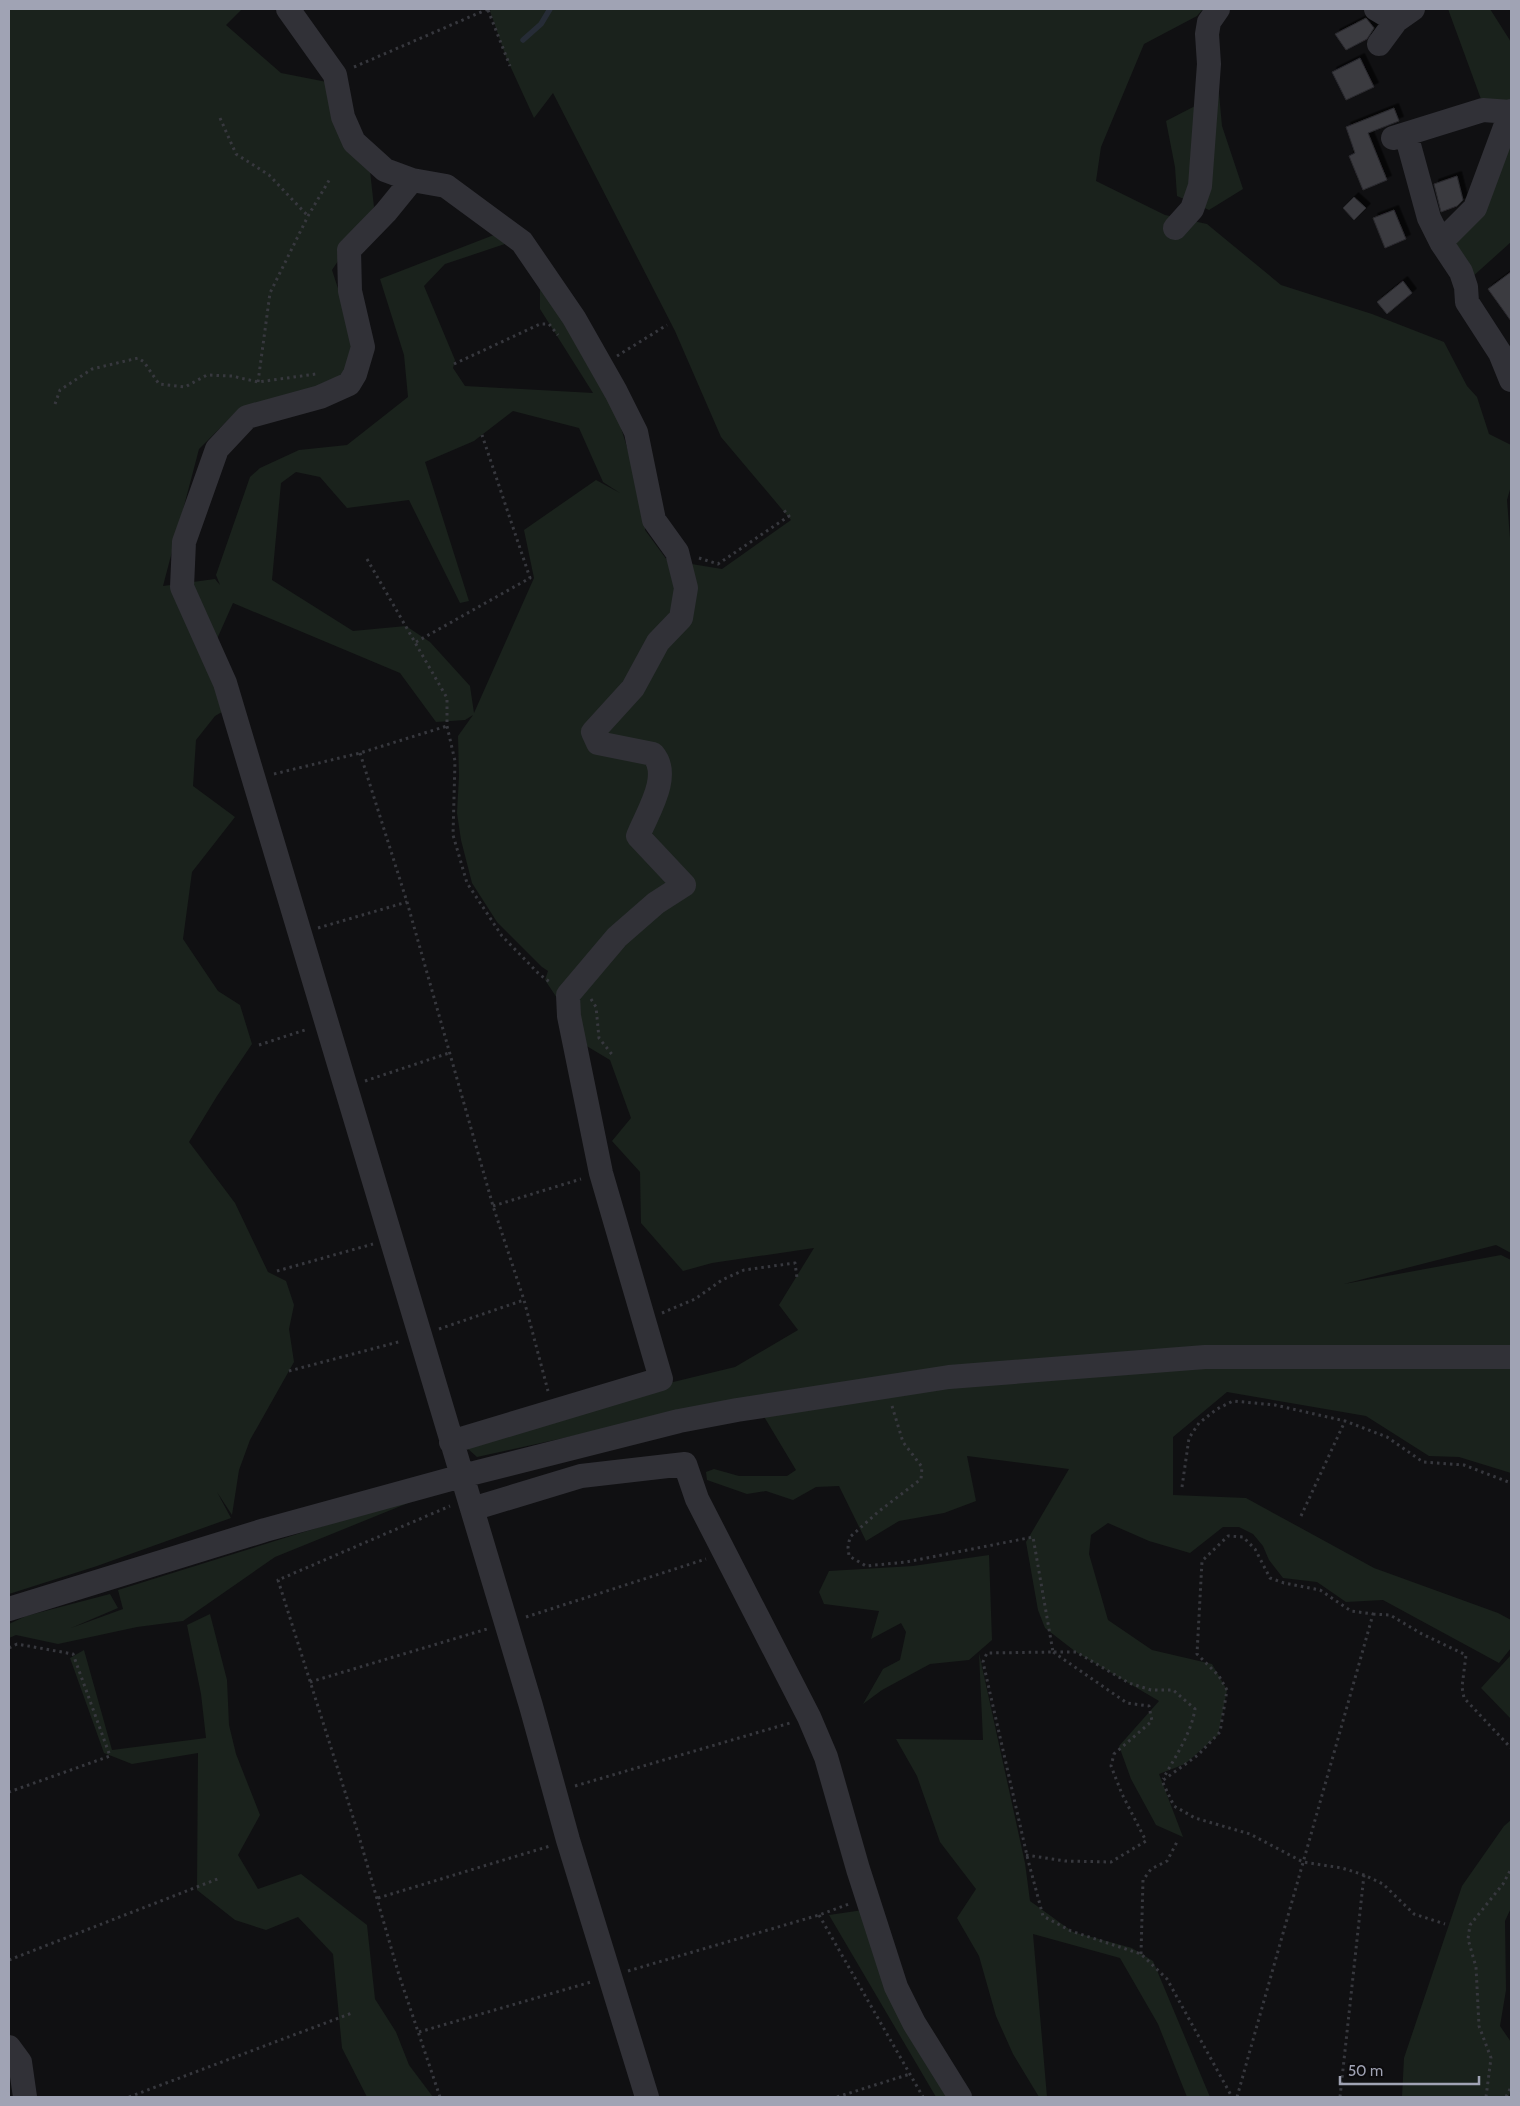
<svg xmlns="http://www.w3.org/2000/svg" width="1520" height="2106" font-family="Cabin,sans-serif">
  <defs>
    <filter id="shadow"><feDropShadow dx="4.5" dy="-4.5" stdDeviation="0" flood-color="#0009"/></filter>
  </defs>
  <rect width="100%" height="100%" fill="#101012"/>
  <!-- green -->
  <path fill="#1a221c" fill-rule="evenodd" d="M9,9H242L226,25L281,73L332,83L370,171L374,207L332,270L357,347L347,371L322,386L240,408L199,449L163,586L215,579L220,585L216,575L250,477L260,468L299,450L347,445L408,397L404,355L380,279L499,233L511,242L445,264L424,286L455,360L453,368L465,386L593,393L540,309V273L617,415L646,508L645,530L667,560L722,569L791,520L721,437L675,331L553,93L534,118L506,57L490,11L492,9H1203L1197,16L1144,44L1101,147L1096,181L1165,215L1207,224L1281,285L1372,314L1444,342L1467,386L1477,397L1489,434L1511,445V486L1507,500L1511,551V1253L1496,1245L1344,1284L1501,1255L1511,1260V1473L1459,1457L1429,1456L1366,1416L1227,1392L1173,1437V1495L1246,1498L1374,1568L1498,1613L1511,1620V1648L1499,1663L1383,1600L1346,1602L1317,1582L1283,1578L1269,1560L1263,1546L1253,1534L1239,1527H1223L1190,1553L1149,1541L1108,1523L1091,1535L1089,1554L1108,1620L1152,1650L1212,1664L1227,1690L1218,1735L1185,1764L1159,1774L1183,1837L1156,1825L1131,1779L1119,1746L1159,1701L1076,1652L1045,1628L1038,1610L1026,1542L1069,1469L967,1456L976,1501L944,1513L899,1521L866,1541L839,1486L816,1487L793,1500L766,1491L747,1494L707,1480L706,1472L714,1469L739,1476H787L796,1470L754,1400L609,1428L477,1457L467,1448L665,1384L735,1367L798,1330L779,1305L814,1248L712,1263L683,1271L641,1223L640,1172L612,1141L631,1118L610,1060L585,1045L575,1025L545,980L548,971L542,967L497,922L472,883L461,840L457,813L459,776L458,736L473,715L465,720L436,722L400,673L233,603L217,639L227,709L215,716L196,740L193,786L235,817L192,872L183,939L218,991L240,1005L252,1044L217,1096L189,1142L235,1203L268,1272L286,1281L294,1305L289,1329L294,1362L250,1440L239,1470L232,1515L217,1492L231,1518L97,1566L9,1594ZM513,411L579,428L603,482L620,493L596,480L524,530L534,578L474,713L470,686L430,642L406,626L353,631L272,580L281,483L296,472L320,477L347,508L409,500L460,603L469,601L425,462L474,441Z
    M1448,9H1490L1511,42V111L1485,110Z
    M1213,28L1222,126L1243,189L1209,210L1177,196L1175,167L1166,121L1199,104Z
    M1511,128V242L1471,278L1445,239Z
    M445,1488L275,1557L183,1621L137,1627L58,1644L16,1635L9,1638V1624L26,1616L110,1594L118,1608L71,1628L123,1609L118,1590Z
    M989,1555L992,1640L969,1660L930,1664L882,1690L863,1704L883,1669L900,1660L906,1632L901,1623L871,1639L879,1611L824,1604L819,1592L829,1571L913,1566Z
    M210,1614L227,1680L229,1725L236,1754L260,1815L238,1855L258,1889L301,1874L367,1925L375,1999L396,2032L409,2065L433,2097H367L342,2048L333,1954L298,1917L266,1930L235,1920L197,1890L198,1753L132,1764L104,1753L70,1658L84,1650L112,1750L206,1738L201,1694L187,1625Z
    M979,1653L1025,1863L1030,1901L1073,1932L1132,1948L1153,1961L1210,2097H1187L1158,2024L1120,1958L1033,1934L1047,2097H1039L1013,2054L996,2016L979,1956L957,1918L976,1889L940,1842L917,1776L896,1739L983,1740Z
    M1511,1655V1719L1481,1688Z
    M1511,1820V1908L1505,1921L1506,1990L1500,2026L1511,2042V2091L1508,2097H1402L1404,2058L1462,1886L1504,1826Z
    M863,1910L954,2097H936L829,1915Z"/>
  <g fill="none" stroke-linecap="round" stroke-linejoin="round">
    <!-- stream -->
    <path stroke="#262c36" stroke-width="5.5" d="M523,40L541,24L550,9"/>
  </g>
  <!-- building -->
  <path fill="#3a3a40" stroke="#2b2a2e" filter="url(#shadow)" d="M1366,18L1374,28L1367,39L1346,50L1335,34Z
    M1360,58L1374,87L1346,100L1332,72Z
    M1394,108L1399,121L1368,133L1387,180L1363,190L1349,156L1355,153L1346,127Z
    M1457,176L1463,200L1457,206L1441,212L1434,184Z
    M1354,197L1366,208L1354,220L1343,208Z
    M1394,210L1406,239L1385,248L1373,218Z
    M1511,272V321L1488,289Z
    M1403,281L1412,293L1387,314L1377,302Z"/>
  <g fill="none" stroke-linecap="round" stroke-linejoin="round">
    <!-- path -->
    <path stroke="#37383e" stroke-width="3" stroke-dasharray="2.5 4" stroke-linecap="butt" d="M488,10L510,66
      M354,67L488,9
      M220,118L236,154L269,175L308,216
      M617,356L667,325
      M454,364L540,324H549L558,335
      M258,382L270,293L308,216L331,177
      M55,404L60,390L92,369L138,358L144,362L159,384L185,387L207,375L232,376L258,382L316,374
      M699,558L718,564L789,516L782,508
      M367,559L447,698V726L455,761L453,835L467,883L502,936L539,974L551,983
      M416,642L530,578L482,435
      M360,753L407,902L493,1206L524,1300L548,1391
      M274,774L360,753L447,726
      M318,928L407,902
      M591,999L596,1007L599,1038L614,1057
      M259,1045L308,1029
      M365,1081L449,1053
      M493,1206L581,1179
      M277,1271L373,1244
      M662,1313L695,1299L722,1280L744,1270L795,1263L797,1278
      M439,1329L524,1300
      M289,1371L402,1341
      M892,1406L903,1442L922,1467L921,1479L878,1512L850,1537L848,1547L849,1556L866,1566L906,1562L1033,1537L1053,1652L987,1653L983,1662L1028,1860L1043,1916L1071,1931L1141,1954L1167,1979L1232,2097
      M1182,1487L1189,1438L1199,1423L1217,1409L1233,1401L1275,1405L1345,1421L1387,1437L1423,1462L1464,1465L1511,1483
      M1301,1516L1345,1421
      M1373,1614L1390,1615L1422,1634L1466,1655L1462,1687L1464,1698L1511,1748
      M526,1617L706,1559
      M9,1648L17,1644L73,1654L110,1756L9,1792
      M1054,1652H1076L1129,1683L1151,1690H1173L1195,1709C1191,1734 1175,1757 1163,1779
      M310,1682L487,1629
      M575,1786L790,1723
      M1026,1855L1065,1861L1111,1862L1146,1841L1122,1794L1111,1766L1114,1754L1152,1721L1149,1706L1127,1703L1053,1652
      M378,1898L550,1846
      M819,1915L923,2097
      M1141,1954L1143,1880L1151,1869L1167,1861L1178,1840
      M9,1960L220,1878
      M628,1971L819,1915L849,1904
      M419,2032L591,1982
      M129,2097L352,2013
      M440,2097L399,1975L358,1833L278,1580L450,1506
      M837,2097L910,2074
      M1237,2097C1282,1936 1328,1775 1373,1614L1351,1611L1320,1590L1284,1583L1270,1578L1255,1549L1243,1537L1228,1536L1202,1561L1197,1654L1219,1676L1227,1690L1220,1732L1198,1755L1162,1781L1174,1806L1195,1818L1250,1834L1303,1862L1342,1868L1364,1875L1383,1884L1414,1914L1445,1924
      M1340,2097L1364,1875
      M1486,2097L1491,2058L1479,2026L1476,1967L1468,1939L1470,1925L1503,1884L1511,1869
      M1506,2097L1511,2087"/>
    <!-- minor -->
    <path stroke="#313137" stroke-width="24" d="M288,9L335,75L343,117L354,142L385,170L412,180L446,186L522,242L574,318L616,392L636,432L654,520L677,552L686,588L681,618L658,642L633,688L593,732L598,743L653,754C672,776 647,813 638,836L684,885L656,903L617,937L568,995L569,1016L601,1173L661,1379L451,1442
      M1376,9L1396,21L1413,9
      M1379,44L1396,21
      M1511,111L1475,208L1441,242L1461,272L1466,287L1467,302L1500,353L1511,380
      M1406,134L1429,218L1441,242
      M1393,138L1483,110L1510,112
      M412,180L386,212L349,250L350,291L363,347L355,374L349,384L320,397L247,417L217,449L184,542L182,587L225,683L531,1706L568,1840L647,2097
      M1175,228L1192,209L1200,186L1209,64L1207,34L1209,22L1218,9
      M472,1509L581,1476L685,1464L697,1499L809,1717L826,1757L858,1869L896,1987L914,2023L960,2097
      M9,1609L265,1530L462,1476L679,1421L737,1410L949,1377L1205,1357H1511
      M9,2047L20,2062L25,2097"/>
  </g>
  <!-- border -->
  <rect width="1520" height="2106" fill="none" stroke="#a0a3b4" stroke-width="20"/>
  <!-- scale -->
  <path d="M1340 2076v8h139v-8" fill="none" stroke="#a0a3b4" stroke-width="2.5"/>
  <text x="1348" y="2076" font-size="15" fill="#a0a3b4" stroke="#0c0b0d" stroke-width="4" paint-order="stroke">50 m</text>
</svg>
